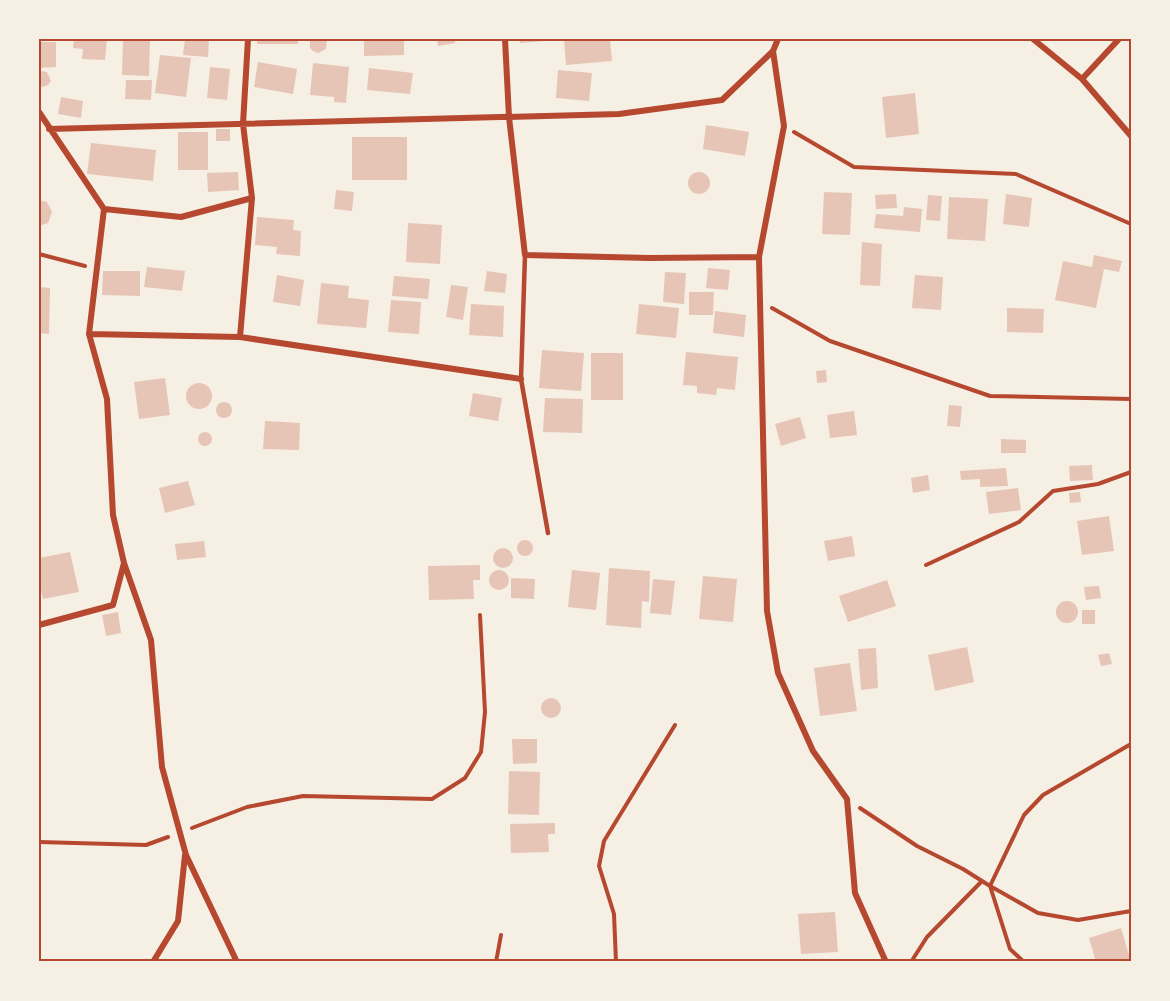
<svg xmlns="http://www.w3.org/2000/svg" width="1170" height="1001" font-family="'Nunito Sans',sans-serif">
  <rect width="100%" height="100%" fill="#f6efe4"/>
  <!-- building -->
  <path fill="#e6c5b7" d="M74,39H107L105,60L82,59L83,49L73,48Z
    M123,39H150L149,76L122,75Z
    M185,39H209L208,57L183,55Z
    M257,39H298V44H257Z
    M310,39H327L326,49L318,53L313,51L310,48Z
    M364,39H404V55L364,56Z
    M437,39H455V43L438,46Z
    M519,39H545V41L520,43Z
    M564,39H610L612,61L566,65Z
    M39,42H56V67L39,68Z
    M160,55L191,58L186,97L155,93Z
    M258,62L297,69L293,94L254,87Z
    M313,63L349,67L346,103L334,102V97L310,95Z
    M210,67L230,69L227,100L207,98Z
    M369,68L413,73L410,94L367,90Z
    M558,70L592,73L589,101L556,98Z
    M42,71L47,72L51,81L48,85L43,87L39,86V72Z
    M126,80H152L151,100L125,99Z
    M915,93L919,134L886,138L882,97Z
    M61,97L83,101L81,118L58,114Z
    M706,125L749,132L745,156L703,149Z
    M216,129H230V141H216Z
    M178,132H208V170H178Z
    M352,137H407V180H352Z
    M91,143L156,150L153,181L87,174Z
    M238,172L239,190L208,192L207,173Z
    M688 183a11 11 0 1 1 22 0a11 11 0 1 1-22 0Z
    M336,190L354,192L352,211L334,209Z
    M824,192L852,193L850,235L822,234Z
    M896,194L897,208L876,209L875,195Z
    M1006,194L1032,198L1029,227L1003,224Z
    M928,195L942,196L940,221L926,220Z
    M949,197L988,199L985,241L947,239Z
    M39,200L47,202L52,212L48,223L39,226Z
    M904,207L922,209L920,232L874,228L876,214L903,216Z
    M257,217L294,220L293,230L301,231L300,256L276,254L277,247L255,245Z
    M408,223L442,225L440,264L406,262Z
    M862,242L882,244L880,286L860,285Z
    M1094,255L1122,261L1119,272L1104,269L1096,308L1055,300L1063,261L1092,267Z
    M147,267L185,271L182,291L144,287Z
    M708,268L730,270L728,290L706,288Z
    M103,271H140V296L102,295Z
    M487,271L507,274L505,293L484,291Z
    M665,272L686,273L684,304L663,302Z
    M277,275L304,280L300,306L273,302Z
    M915,275L943,277L941,310L912,308Z
    M394,276L430,279L428,299L392,296Z
    M321,283L349,286L348,298L369,300L366,328L317,324Z
    M451,285L468,287L463,320L446,317Z
    M39,287L50,288L49,334L39,333Z
    M689,292H714L713,315H689Z
    M391,300L421,302L419,334L388,332Z
    M471,304L504,306L503,337L469,335Z
    M639,304L679,308L676,338L636,334Z
    M1007,308L1044,309L1043,333L1007,332Z
    M715,311L746,315L744,337L713,333Z
    M542,350L584,353L581,391L539,388Z
    M686,352L738,357L735,390L717,388L716,395L697,393V386L683,385Z
    M591,353H623V400H591Z
    M826,370L827,382L817,383L816,371Z
    M165,378L170,415L139,419L134,382Z
    M186 396a13 13 0 1 1 26 0a13 13 0 1 1-26 0Z
    M473,393L502,398L498,421L469,416Z
    M545,398L583,399L582,433L543,432Z
    M216 410a8 8 0 1 1 16 0a8 8 0 1 1-16 0Z
    M949,405L962,406L960,427L947,426Z
    M854,411L857,435L830,438L827,415Z
    M800,417L806,438L781,446L775,424Z
    M265,421L300,423L299,450L263,449Z
    M198 439a7 7 0 1 1 14 0a7 7 0 1 1-14 0Z
    M1001,439L1026,440V453H1001Z
    M1092,465L1093,480L1070,481L1069,466Z
    M1006,468L1008,486L980,487V479L961,480L960,471Z
    M928,475L930,490L913,493L911,478Z
    M188,481L195,505L165,513L159,488Z
    M1018,488L1021,510L989,514L986,492Z
    M1080,492L1081,502L1070,503L1069,493Z
    M1109,516L1114,551L1082,555L1077,521Z
    M852,536L855,556L828,561L824,541Z
    M517 548a8 8 0 1 1 16 0a8 8 0 1 1-16 0Z
    M204,541L206,557L177,560L175,544Z
    M493 558a10 10 0 1 1 20 0a10 10 0 1 1-20 0Z
    M70,552L79,592L43,599L39,581V558Z
    M480,565V580H473L474,599L429,600L428,566Z
    M609,568L650,571L649,602L642,601L641,628L606,625Z
    M489 580a10 10 0 1 1 20 0a10 10 0 1 1-20 0Z
    M572,570L600,573L596,610L568,607Z
    M703,576L737,579L733,622L699,619Z
    M511,578L535,579L534,599L511,598Z
    M653,579L675,581L671,615L650,613Z
    M887,580L896,606L848,622L839,596Z
    M1099,586L1101,598L1086,600L1084,587Z
    M1056 612a11 11 0 1 1 22 0a11 11 0 1 1-22 0Z
    M1082,610H1095V624H1082Z
    M118,612L121,633L106,636L102,615Z
    M967,647L974,682L935,691L928,655Z
    M876,648L878,688L861,690L858,649Z
    M1109,653L1112,664L1101,666L1098,655Z
    M850,663L857,711L820,716L814,668Z
    M541 708a10 10 0 1 1 20 0a10 10 0 1 1-20 0Z
    M512,739H537V763L513,764Z
    M509,771L540,772L539,815L508,814Z
    M555,823V834H548L549,852L511,853L510,824Z
    M835,912L838,952L801,954L798,914Z
    M1121,928L1131,962H1096L1089,938Z"/>
  <g fill="none" stroke-linecap="round" stroke-linejoin="round">
    <!-- path -->
    <path stroke="#b5482f" stroke-width="4" d="M794,132L854,167L1016,174L1131,224
      M39,254L85,266
      M772,308L830,341L990,396L1131,399
      M926,565L1019,522L1053,491L1098,484L1131,472
      M1131,744L1043,795L1024,815L990,886L1038,913L1078,920L1131,911
      M860,808L917,846L963,869L990,886L1010,949L1024,962
      M192,828L247,807L303,796L432,799L465,778L481,752L485,712L480,615
      M39,842L146,845L168,837
      M496,962L501,935
      M616,962L614,914L599,866L604,841L675,725
      M911,962L927,937L982,881"/>
    <!-- service -->
    <path stroke="#b5482f" stroke-width="4.5" d="M525,255L521,379L548,533"/>
    <!-- minor -->
    <path stroke="#b5482f" stroke-width="6" d="M505,39L509,117L525,255L649,258L759,257L784,126L773,51L778,39
      M1033,39L1082,79L1131,136
      M1082,79L1119,39
      M39,112L104,209L181,217L252,198
      M49,129L619,114L722,100L773,51
      M759,257L767,611L778,673L813,751L847,799L855,893L886,962
      M89,334L240,337L521,379
      M240,337L252,198L243,124L248,39
      M124,563L151,640L162,767L186,855L237,962
      M39,625L113,605L124,563L113,515L107,399L89,334L104,209
      M153,962L178,921L185,855"/>
  </g>
  <!-- border -->
  <rect width="1170" height="1001" fill="none" stroke="#f6efe4" stroke-width="81"/>
  <rect x="40" y="40" width="1090" height="920" fill="none" stroke="#b5482f" stroke-width="2"/>
</svg>
